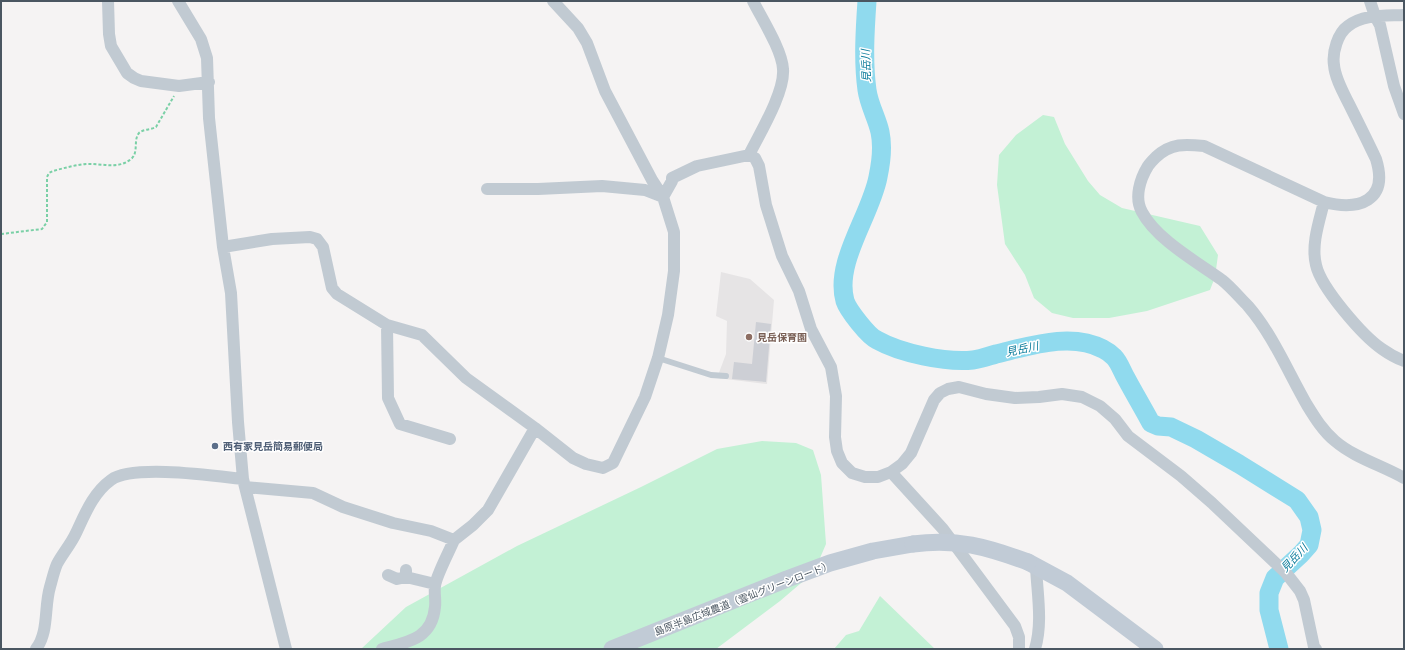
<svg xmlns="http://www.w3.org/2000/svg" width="1405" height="650" font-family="Quicksand,'Noto Sans JP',sans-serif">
  <rect width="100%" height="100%" fill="#f5f3f3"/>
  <!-- education -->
  <path fill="#e6e4e5" d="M721,272L750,279L774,300L767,384L717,378L726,354L727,321L716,316Z"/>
  <!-- green -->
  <path fill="#c3f1d5" d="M1043,115L1054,117L1065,144L1088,181L1100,195L1122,208L1200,226L1218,255L1215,277L1210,290L1147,311L1109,318H1073L1052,313L1034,298L1025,275L1005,244L997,185L999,155L1016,135Z
    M762,441L796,443L813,450L821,475L826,544L814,572L780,601L716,649H361L406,607L517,546L641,487L717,449Z
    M880,596L935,649H834L846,635L859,631Z"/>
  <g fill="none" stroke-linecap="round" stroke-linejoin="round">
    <!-- river -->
    <path stroke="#90daee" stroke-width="19" d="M867,1C865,30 863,61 867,90C869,105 877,118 880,132C883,146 881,163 878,177C871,215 834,262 845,301C848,310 868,336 877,340C900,353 946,363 973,360C981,359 989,356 996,354C1030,346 1071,332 1103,349C1107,351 1111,354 1114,357C1119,362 1122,371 1126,378C1134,393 1143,408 1151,423L1158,426L1171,427L1196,439L1239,464L1297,500L1309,517L1312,530L1309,545L1301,554L1275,578L1269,593V610L1279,649"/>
  </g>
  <!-- building -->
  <path fill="#cdcfd5" d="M756,322L771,324L766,382L732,379L734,362L752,364Z"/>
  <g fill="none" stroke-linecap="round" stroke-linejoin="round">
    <!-- path -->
    <path stroke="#7ad0a6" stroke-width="2" stroke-dasharray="3 2" stroke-linecap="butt" d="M1,234L42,229L47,222V177L49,173L53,171C64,168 75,165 86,164C102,163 118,170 131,159C139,153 133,140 139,133C143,129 151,130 156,127L174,96"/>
    <!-- lane -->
    <path stroke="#c1cad2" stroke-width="6" d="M658,358L711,375L726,376"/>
    <!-- street -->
    <path stroke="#c1cad2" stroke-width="12" d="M108,1L109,34L111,46L127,73L134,78L141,81L179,86L209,82
      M178,1L201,39L207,58L209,118L223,247L231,293L238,422L243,479L286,649
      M1370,1L1375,16L1380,25L1394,86L1404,114
      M1404,15C1386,16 1363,14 1348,26C1338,33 1332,52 1334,65C1335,78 1343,92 1349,104C1358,122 1367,140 1376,159C1389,201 1359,211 1324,202L1204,146C1185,144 1171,143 1156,157C1153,160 1150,163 1148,166C1140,179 1134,198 1142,212C1156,239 1197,262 1222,280C1231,287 1240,298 1248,306C1273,335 1288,372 1307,405C1315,418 1323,431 1335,441C1355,458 1381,465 1404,478
      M749,155C760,133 785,92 783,69C782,50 762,19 753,1
      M487,189H538L602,186L645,190L663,197
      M663,197L672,181V178L697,166L749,155L755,158L759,166L766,205L782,256L799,291L811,329L831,367L836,396L835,437L837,451L842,463L852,473L865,477H878L891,472L902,464L911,453L934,400L940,393L948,389L959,387L986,394L1015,398L1039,397L1062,394L1082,397L1100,406L1115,419L1128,436L1181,476L1212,503L1286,573L1300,591L1304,600L1314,647L1316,649
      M1324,202C1319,222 1311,245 1316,265C1321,288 1363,336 1382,349C1389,354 1396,358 1404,361
      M223,247L272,239L310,237L317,239L323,247L332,288L337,294L387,325L422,335L466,378L535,428L573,458L586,464L603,468L613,463L645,397L658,358L668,315L674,271V232L663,197L652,180L605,91L587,43L578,28L553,1
      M387,325L388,398L400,424L450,439
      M891,472L943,529L1015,626L1019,637V649
      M245,487L313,493L343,507L393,523L431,531L454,540L473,525L488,510L535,428
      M406,570V577L435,584
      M388,575L397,579L406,577
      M36,649C49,632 44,607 50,587C52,580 54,571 57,564C63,553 71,544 76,533C85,514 93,493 111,480C133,464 215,476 243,479
      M382,649C408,642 432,639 435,607C436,600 434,593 435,586C436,576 450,550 454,540
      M1035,649C1043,622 1037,593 1036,566"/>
    <!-- secondary -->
    <path stroke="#c1cbd6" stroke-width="17" d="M1028,562L1067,583L1155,649
      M612,649L787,579L830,563L873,551L913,544"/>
    <!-- secondary-bridge -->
    <path stroke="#c1cbd6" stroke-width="17" d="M913,544C957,538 987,547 1028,562"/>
  </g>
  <!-- markers -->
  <circle fill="#8d6e63" stroke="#fff" stroke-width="1.5" cx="749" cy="337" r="4"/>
  <circle fill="#5c6f8a" stroke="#fff" stroke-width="1.5" cx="215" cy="446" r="4"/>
  <g text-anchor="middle" stroke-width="3" stroke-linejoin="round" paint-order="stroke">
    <!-- education labels -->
    <g font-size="10" font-weight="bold" fill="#785e54" stroke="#fff" text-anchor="start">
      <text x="757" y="341">見岳保育園</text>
    </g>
    <!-- service labels -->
    <g font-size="10" font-weight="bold" fill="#4e5e75" stroke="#fff" text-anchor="start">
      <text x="223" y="450">西有家見岳簡易郵便局</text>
    </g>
    <!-- street labels -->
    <g font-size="10" fill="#4a5661" stroke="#fff">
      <text transform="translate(743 598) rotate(-21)" y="4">島原半島広域農道（雲仙グリーンロード）</text>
    </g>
    <!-- water labels -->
    <g font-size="11" font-style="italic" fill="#0c7c9b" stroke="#fff">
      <text transform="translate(866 66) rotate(-92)" y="4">見岳川</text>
      <text transform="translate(1022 349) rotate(-12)" y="4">見岳川</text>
      <text transform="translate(1294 558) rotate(-47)" y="4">見岳川</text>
    </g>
  </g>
  <!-- border -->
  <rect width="1405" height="650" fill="none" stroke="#4a5661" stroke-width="4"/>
</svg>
